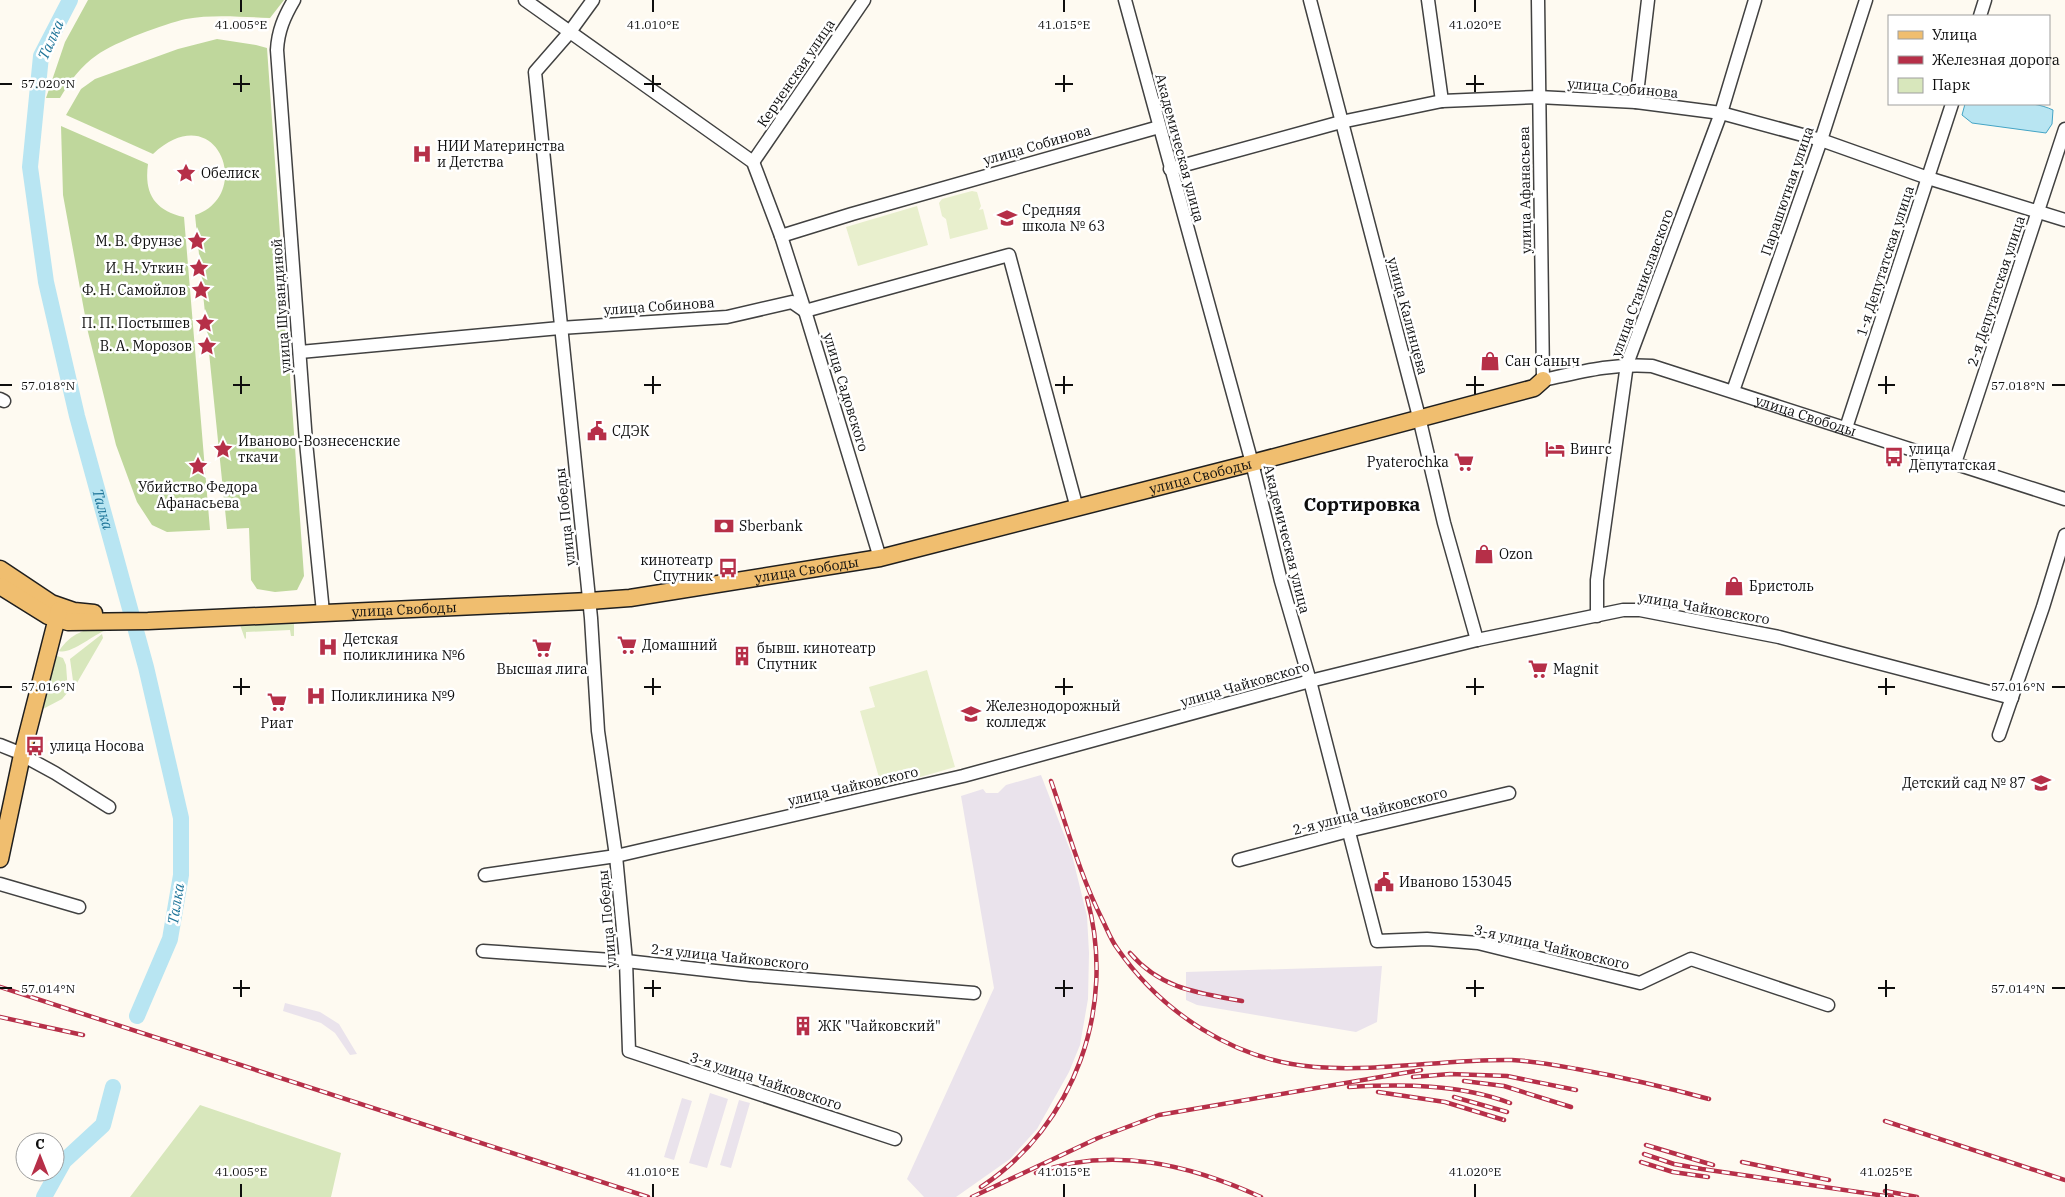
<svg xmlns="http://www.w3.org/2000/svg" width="2065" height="1197" font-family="'IBM Plex Serif',serif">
  <rect width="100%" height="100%" fill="#fefaf1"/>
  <!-- industrial -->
  <path fill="#eae3ec" d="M1041,775L1072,855L1087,916L1089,953L1088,999L1080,1045L1069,1072L1037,1129L1010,1159L956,1197H924L907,1179L994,988L961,796L983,789L986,793H998L1006,785Z
    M1382,966L1377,1022L1356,1032L1197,1005L1186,1000V972Z
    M285,1003L320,1012L339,1024L357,1054L350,1055L335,1033L321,1023L283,1011Z
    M710,1093L728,1099L707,1168L689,1163Z
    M682,1098L692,1101L674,1160L664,1157Z
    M739,1100L750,1103L731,1168L720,1165Z"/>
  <!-- green -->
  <path fill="#d8e7bc" d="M294,624V636H291L290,630L246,632V638L245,639L240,625Z
    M106,626V630C93,635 70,655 59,651C71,633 85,629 106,626Z
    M102,634L103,638L74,688L70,659Z
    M57,656L63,658L66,665L68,692L62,699L41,710Z
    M200,1105L341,1153L331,1197H130Z"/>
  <!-- forest -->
  <path fill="#bfd79c" d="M88,0H284L270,18C243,17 213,14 186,19C164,24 115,42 97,55C81,66 70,81 60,98H46L65,42Z
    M217,39L256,45L267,48L304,576L297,590L275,592L257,589L251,580L249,528L227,529L195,215C255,195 217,95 153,154L66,115L81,89L95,79L178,49Z
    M61,126L148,164C144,193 154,210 184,217L210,530L167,532L152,525L137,502L116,445L88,332L63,195Z"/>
  <!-- pitch -->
  <path fill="#e8efcd" d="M972,191L977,192L981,206L979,210L983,209L988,229L950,239L946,219L942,216L939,203L942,199Z
    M917,206L928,245L858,266L846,227Z
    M927,670L955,767L882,788L860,711L875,707L869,687Z"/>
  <!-- water -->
  <path fill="#b8e5f2" stroke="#44a4c5" d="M1965,104C1992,104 2028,98 2053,110L2052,124L2046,133L1972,123L1962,115Z"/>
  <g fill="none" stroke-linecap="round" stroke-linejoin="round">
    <!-- river -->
    <g stroke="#b8e5f2" stroke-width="16">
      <path id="s1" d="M70,0L41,56L30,167L46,282L77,416L146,667L181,818V875L170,939L137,1016"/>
      <path d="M44,1197L64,1161L103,1125L113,1087"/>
    </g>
    <defs>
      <g id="minor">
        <path d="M294,0C284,17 278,31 277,50L306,442L323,612"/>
        <path d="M525,0L753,162L781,236L805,311L880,558"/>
        <path d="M593,0L569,33L535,72L591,618L598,731L616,856L626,961L629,1051L895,1139"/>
        <path d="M1125,0L1252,463L1281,581L1310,681L1377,941L1427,939L1478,943L1640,983L1691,959L1828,1005"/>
        <path d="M1310,0L1418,413L1444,523L1477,640"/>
        <path d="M1428,0L1442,101"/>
        <path id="s2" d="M1538,0L1543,380C1580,372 1613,363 1652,366L2065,499"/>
        <path d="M1980,16L1985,0"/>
        <path d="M1636,102L1648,0"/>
        <path d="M753,162L864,0"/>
        <path d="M1170,169L1341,122L1442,101L1538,97L1636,102L1721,113L1821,140L1928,178L2065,220"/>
        <path d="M781,236L852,214L1159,127"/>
        <path d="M300,352L560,328L727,317L792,302L805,311L1009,255L1075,501"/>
        <path d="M1733,391L1821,140L1866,0"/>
        <path d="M0,399L4,401"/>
        <path d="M1846,428L1952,104"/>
        <path d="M1955,463L2065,129"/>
        <path d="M1597,616V580L1627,364L1721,113L1755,0"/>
        <path d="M1999,735L2043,607L2065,535"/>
        <path d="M0,745L15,751"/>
        <path d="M22,755L55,773L109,807"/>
        <path d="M1239,860L1348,831L1509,793"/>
        <path d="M485,875L616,856L963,776L1310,681L1477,640L1623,610H1640L1779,637L2012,698"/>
        <path d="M0,884L79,907"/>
        <path d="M483,951L626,961L751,975L974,993"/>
      </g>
      <g id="major">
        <path d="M0,569L51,603L74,611L94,613"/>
        <path id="s3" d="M0,586L48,616L68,622L148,621L589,601L630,598L880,558L1252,463L1534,388L1543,380"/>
        <path d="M0,859L22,755L59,610"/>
      </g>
    </defs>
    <!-- minor casing -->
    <use href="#minor" stroke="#414141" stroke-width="15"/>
    <!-- major casing -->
    <use href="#major" stroke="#1f1f1f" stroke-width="19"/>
    <!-- minor -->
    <use href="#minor" stroke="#fff" stroke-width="12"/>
    <!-- major -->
    <use href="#major" stroke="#f0be6f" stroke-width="16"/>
    <defs>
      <path id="rail" d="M1051,781C1067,827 1080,875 1102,919C1107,929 1111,940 1117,948C1162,1013 1235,1061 1315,1067C1380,1072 1446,1059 1512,1060C1534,1061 1555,1065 1577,1069C1622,1077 1665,1087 1709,1099
        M1130,953C1161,989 1198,993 1242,1001
        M0,987L648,1197
        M0,1017L83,1035
        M1413,1077L1450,1074L1507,1076L1576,1090
        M1464,1081L1504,1086L1571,1107
        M1349,1087C1402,1084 1460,1084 1510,1103
        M1378,1092L1445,1102L1504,1120
        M1454,1097L1507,1112
        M1885,1121L2065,1180
        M1646,1145L1713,1165
        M1644,1154L1674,1164L1702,1169L1892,1197
        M1641,1162L1673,1172L1708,1177
        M1742,1162L1829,1180
        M1036,1173C1112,1145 1190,1165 1261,1197
        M981,1187C1075,1125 1117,1007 1087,898
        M1885,1191L1917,1197
        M972,1197L1098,1138L1159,1115L1421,1070"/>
    </defs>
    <!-- rail casing -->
    <use href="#rail" stroke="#b62f48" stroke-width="4.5"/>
    <!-- rail -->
    <use href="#rail" stroke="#fff" stroke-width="2.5" stroke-dasharray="8" stroke-linecap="butt"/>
  </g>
  <!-- ticks -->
  <path fill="none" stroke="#0e0e0e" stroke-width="2" d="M241,0V12M653,0V12M1064,0V12M1475,0V12M241,75V92M653,75V92M1064,75V92M1475,75V92M0,84H12M233,84H250M644,84H661M1055,84H1073M1466,84H1484M241,376V394M653,376V394M1064,376V394M1475,376V394M1886,376V394M0,385H12M233,385H250M644,385H661M1055,385H1073M1466,385H1484M1878,385H1895M2052,385H2065M241,678V695M653,678V695M1064,678V695M1475,678V695M1886,678V695M0,687H12M233,687H250M644,687H661M1055,687H1073M1466,687H1484M1878,687H1895M2052,687H2065M241,980V997M653,980V997M1064,980V997M1475,980V997M1886,980V997M0,988H12M233,988H250M644,988H661M1055,988H1073M1466,988H1484M1878,988H1895M2052,988H2065M241,1184V1197M653,1184V1197M1064,1184V1197M1475,1184V1197M1886,1184V1197"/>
  <!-- icons -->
  <defs>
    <symbol id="hospital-bare" viewBox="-9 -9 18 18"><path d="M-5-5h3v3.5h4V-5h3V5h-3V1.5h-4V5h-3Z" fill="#b62f48" stroke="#fff" stroke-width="2.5" paint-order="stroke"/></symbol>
    <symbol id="sight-bare" viewBox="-9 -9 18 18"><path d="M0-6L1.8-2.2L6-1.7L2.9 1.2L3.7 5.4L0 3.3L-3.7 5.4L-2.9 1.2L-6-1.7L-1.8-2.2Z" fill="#b62f48" stroke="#fff" stroke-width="2.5" paint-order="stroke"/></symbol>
    <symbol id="school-bare" viewBox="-9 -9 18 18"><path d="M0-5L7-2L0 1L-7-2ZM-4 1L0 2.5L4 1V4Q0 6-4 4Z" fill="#b62f48" stroke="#fff" stroke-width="2.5" paint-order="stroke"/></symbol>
    <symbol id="shop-bare" viewBox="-9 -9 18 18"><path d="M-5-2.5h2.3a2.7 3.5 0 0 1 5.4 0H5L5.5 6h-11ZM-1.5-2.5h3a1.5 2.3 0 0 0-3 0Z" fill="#b62f48" stroke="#fff" stroke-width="2.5" paint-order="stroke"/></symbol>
    <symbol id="civic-bare" viewBox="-9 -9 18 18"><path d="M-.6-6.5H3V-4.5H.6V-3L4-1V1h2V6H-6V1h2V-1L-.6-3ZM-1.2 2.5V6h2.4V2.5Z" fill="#b62f48" stroke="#fff" stroke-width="2.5" paint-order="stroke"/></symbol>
    <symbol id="hotel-bare" viewBox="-9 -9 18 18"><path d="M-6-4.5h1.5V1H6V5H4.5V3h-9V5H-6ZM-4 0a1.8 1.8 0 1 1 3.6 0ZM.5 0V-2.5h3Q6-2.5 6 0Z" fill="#b62f48" stroke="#fff" stroke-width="2.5" paint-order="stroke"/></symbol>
    <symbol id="bus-bare" viewBox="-9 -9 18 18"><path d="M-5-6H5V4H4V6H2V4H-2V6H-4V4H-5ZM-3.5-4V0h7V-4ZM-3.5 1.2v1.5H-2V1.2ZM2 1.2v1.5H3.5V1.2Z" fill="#b62f48" stroke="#fff" stroke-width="2.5" paint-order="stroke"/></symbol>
    <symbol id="supermarket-bare" viewBox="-9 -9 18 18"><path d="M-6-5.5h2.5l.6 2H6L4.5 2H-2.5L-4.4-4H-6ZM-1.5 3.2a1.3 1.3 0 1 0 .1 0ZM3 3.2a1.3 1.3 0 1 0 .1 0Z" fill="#b62f48" stroke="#fff" stroke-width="2.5" paint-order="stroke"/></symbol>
    <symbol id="bank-bare" viewBox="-9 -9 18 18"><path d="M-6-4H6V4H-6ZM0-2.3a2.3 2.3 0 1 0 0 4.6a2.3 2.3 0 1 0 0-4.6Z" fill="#b62f48" stroke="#fff" stroke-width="2.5" paint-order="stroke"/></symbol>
    <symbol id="building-bare" viewBox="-9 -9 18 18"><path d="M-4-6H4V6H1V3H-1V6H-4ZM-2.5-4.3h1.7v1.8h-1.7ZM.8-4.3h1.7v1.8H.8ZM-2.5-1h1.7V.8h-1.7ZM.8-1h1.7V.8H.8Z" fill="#b62f48" stroke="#fff" stroke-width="2.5" paint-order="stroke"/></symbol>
    <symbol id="university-bare" viewBox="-9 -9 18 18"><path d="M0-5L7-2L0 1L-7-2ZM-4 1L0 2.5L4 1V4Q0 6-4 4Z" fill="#b62f48" stroke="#fff" stroke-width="2.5" paint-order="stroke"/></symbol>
  </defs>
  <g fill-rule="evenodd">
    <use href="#hospital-bare" x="408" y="140" width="28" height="28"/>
    <use href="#sight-bare" x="172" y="159" width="28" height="28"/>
    <use href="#school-bare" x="993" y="204" width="28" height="28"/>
    <use href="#sight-bare" x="183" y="227" width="28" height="28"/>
    <use href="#sight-bare" x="185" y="254" width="28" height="28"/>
    <use href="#sight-bare" x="187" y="276" width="28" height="28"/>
    <use href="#sight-bare" x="191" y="309" width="28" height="28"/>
    <use href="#sight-bare" x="193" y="332" width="28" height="28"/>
    <use href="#shop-bare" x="1476" y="347" width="28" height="28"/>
    <use href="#civic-bare" x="583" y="417" width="28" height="28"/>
    <use href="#sight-bare" x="209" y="435" width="28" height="28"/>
    <use href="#hotel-bare" x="1541" y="435" width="28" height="28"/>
    <use href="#bus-bare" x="1880" y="443" width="28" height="28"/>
    <use href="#supermarket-bare" x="1450" y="448" width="28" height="28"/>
    <use href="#sight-bare" x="184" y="452" width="28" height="28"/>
    <use href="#bank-bare" x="710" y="512" width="28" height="28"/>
    <use href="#shop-bare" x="1470" y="540" width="28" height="28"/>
    <use href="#bus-bare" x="714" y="554" width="28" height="28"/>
    <use href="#shop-bare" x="1720" y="572" width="28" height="28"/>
    <use href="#supermarket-bare" x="613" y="631" width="28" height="28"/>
    <use href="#hospital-bare" x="314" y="633" width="28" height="28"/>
    <use href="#supermarket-bare" x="528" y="634" width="28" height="28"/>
    <use href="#building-bare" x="728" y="642" width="28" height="28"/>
    <use href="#supermarket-bare" x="1524" y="655" width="28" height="28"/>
    <use href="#hospital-bare" x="302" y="682" width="28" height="28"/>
    <use href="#supermarket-bare" x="263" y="688" width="28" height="28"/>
    <use href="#university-bare" x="957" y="700" width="28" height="28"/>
    <use href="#bus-bare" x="21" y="732" width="28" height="28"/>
    <use href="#school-bare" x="2027" y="769" width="28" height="28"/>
    <use href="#civic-bare" x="1370" y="868" width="28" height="28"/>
    <use href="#building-bare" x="789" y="1012" width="28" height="28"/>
  </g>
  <g text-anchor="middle" stroke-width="5" stroke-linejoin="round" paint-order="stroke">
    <!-- street labels -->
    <g font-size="14" fill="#0e0e0e" stroke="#fff">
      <text transform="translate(796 73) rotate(-56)" y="5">Керченская улица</text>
      <text transform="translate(1623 88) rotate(5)" y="5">улица Собинова</text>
      <text transform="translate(1037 145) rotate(-16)" y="5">улица Собинова</text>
      <text transform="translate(1180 148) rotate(75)" y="5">Академическая улица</text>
      <text transform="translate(1525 190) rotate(-91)" y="5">улица Афанасьева</text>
      <text transform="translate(1787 191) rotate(-71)" y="5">Парашютная улица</text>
      <text transform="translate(1885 261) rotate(-72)" y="5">1-я Депутатская улица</text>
      <text transform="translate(1642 283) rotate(-70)" y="5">улица Станиславского</text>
      <text transform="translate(1996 291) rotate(-72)" y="5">2-я Депутатская улица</text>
      <text transform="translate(281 306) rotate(-94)" y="5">улица Шувандиной</text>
      <text transform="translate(659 306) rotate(-4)" y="5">улица Собинова</text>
      <text transform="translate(1408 316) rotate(75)" y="5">улица Калинцева</text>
      <text transform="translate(846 392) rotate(73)" y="5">улица Садовского</text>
      <text dy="5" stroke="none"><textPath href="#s2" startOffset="652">улица Свободы</textPath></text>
      <text dy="5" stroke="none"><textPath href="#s3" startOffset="1224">улица Свободы</textPath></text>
      <text transform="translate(565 517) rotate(-96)" y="5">улица Победы</text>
      <text transform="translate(1287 539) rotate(76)" y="5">Академическая улица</text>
      <text dy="5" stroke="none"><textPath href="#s3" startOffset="819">улица Свободы</textPath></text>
      <text transform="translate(1704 608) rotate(10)" y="5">улица Чайковского</text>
      <text dy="5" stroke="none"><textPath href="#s3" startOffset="414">улица Свободы</textPath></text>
      <text transform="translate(1245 684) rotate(-16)" y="5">улица Чайковского</text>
      <text transform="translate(853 786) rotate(-13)" y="5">улица Чайковского</text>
      <text transform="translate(1370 811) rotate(-14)" y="5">2-я улица Чайковского</text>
      <text transform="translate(607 919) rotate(-95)" y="5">улица Победы</text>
      <text transform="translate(1552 947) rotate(13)" y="5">3-я улица Чайковского</text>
      <text transform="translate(730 957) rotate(6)" y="5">2-я улица Чайковского</text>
      <text transform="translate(766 1081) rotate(18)" y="5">3-я улица Чайковского</text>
    </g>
    <!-- poi labels -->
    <g font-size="14" fill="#0e0e0e" stroke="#fff" text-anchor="start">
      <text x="437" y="151">НИИ Материнства<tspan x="437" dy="16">и Детства</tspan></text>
      <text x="201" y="178">Обелиск</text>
      <text x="1022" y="215">Средняя<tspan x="1022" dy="16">школа № 63</tspan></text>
      <text x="182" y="246" text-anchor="end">М. В. Фрунзе</text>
      <text x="184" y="273" text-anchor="end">И. Н. Уткин</text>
      <text x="186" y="295" text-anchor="end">Ф. Н. Самойлов</text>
      <text x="190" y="328" text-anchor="end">П. П. Постышев</text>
      <text x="192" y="351" text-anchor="end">В. А. Морозов</text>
      <text x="1505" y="366">Сан Саныч</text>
      <text x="612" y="436">СДЭК</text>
      <text x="238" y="446">Иваново-Вознесенские<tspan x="238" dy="16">ткачи</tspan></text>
      <text x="1570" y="454">Вингс</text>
      <text x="1909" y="454">улица<tspan x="1909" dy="16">Депутатская</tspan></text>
      <text x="1449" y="467" text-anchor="end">Pyaterochka</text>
      <text x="198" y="492" text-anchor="middle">Убийство Федора<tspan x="198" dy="16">Афанасьева</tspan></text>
      <text x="739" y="531">Sberbank</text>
      <text x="1499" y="559">Ozon</text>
      <text x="713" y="565" text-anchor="end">кинотеатр<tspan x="713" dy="16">Спутник</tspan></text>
      <text x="1749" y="591">Бристоль</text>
      <text x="343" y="644">Детская<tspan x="343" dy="16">поликлиника №6</tspan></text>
      <text x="642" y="650">Домашний</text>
      <text x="757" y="653">бывш. кинотеатр<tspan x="757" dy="16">Спутник</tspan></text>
      <text x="542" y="674" text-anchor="middle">Высшая лига</text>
      <text x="1553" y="674">Magnit</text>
      <text x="331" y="701">Поликлиника №9</text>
      <text x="986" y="711">Железнодорожный<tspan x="986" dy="16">колледж</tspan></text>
      <text x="277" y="728" text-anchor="middle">Риат</text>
      <text x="50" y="751">улица Носова</text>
      <text x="2026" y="788" text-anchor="end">Детский сад № 87</text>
      <text x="1399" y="887">Иваново 153045</text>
      <text x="818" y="1031">ЖК "Чайковский"</text>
    </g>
    <!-- water labels -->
    <g font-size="15" font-style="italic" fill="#1f7599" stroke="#fff">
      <text transform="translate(51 40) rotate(-66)" y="5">Талка</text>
      <text dy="5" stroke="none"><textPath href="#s1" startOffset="525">Талка</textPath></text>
      <text transform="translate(176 904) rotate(-81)" y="5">Талка</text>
    </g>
    <!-- district labels -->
    <g font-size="19" font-weight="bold" fill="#0e0e0e" stroke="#fff">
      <text x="1362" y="511">Сортировка</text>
    </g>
  </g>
  <g font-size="12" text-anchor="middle" fill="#0e0e0e" stroke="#fff" stroke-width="5" stroke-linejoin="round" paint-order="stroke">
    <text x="241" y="29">41.005°E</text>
    <text x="653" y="29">41.010°E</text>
    <text x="1064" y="29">41.015°E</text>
    <text x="1475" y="29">41.020°E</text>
    <text x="48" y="88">57.020°N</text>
    <text x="48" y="390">57.018°N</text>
    <text x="2018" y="390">57.018°N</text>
    <text x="48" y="691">57.016°N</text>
    <text x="2018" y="691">57.016°N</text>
    <text x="48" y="993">57.014°N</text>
    <text x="2018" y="993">57.014°N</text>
    <text x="241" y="1176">41.005°E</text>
    <text x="653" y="1176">41.010°E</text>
    <text x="1064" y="1176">41.015°E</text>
    <text x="1475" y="1176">41.020°E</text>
    <text x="1886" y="1176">41.025°E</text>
  </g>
  <!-- legend -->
  <rect x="1888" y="15" width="162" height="90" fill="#ffffff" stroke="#9f9f9f"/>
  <rect x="1898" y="31" width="25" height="8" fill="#f0be6f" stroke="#9f9f9f"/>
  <text x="1932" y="40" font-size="15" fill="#0e0e0e">Улица</text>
  <rect x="1898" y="56" width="25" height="8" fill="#b62f48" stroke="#9f9f9f"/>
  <text x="1932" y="65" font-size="15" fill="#0e0e0e">Железная дорога</text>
  <rect x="1898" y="78" width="25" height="15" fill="#d8e7bc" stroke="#9f9f9f"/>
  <text x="1932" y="90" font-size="15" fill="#0e0e0e">Парк</text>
  <!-- north arrow -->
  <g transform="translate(40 1157)"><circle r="24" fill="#ffffff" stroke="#9f9f9f"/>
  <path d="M0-4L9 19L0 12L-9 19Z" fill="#b62f48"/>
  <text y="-8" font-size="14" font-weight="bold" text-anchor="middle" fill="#0e0e0e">С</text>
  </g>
</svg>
